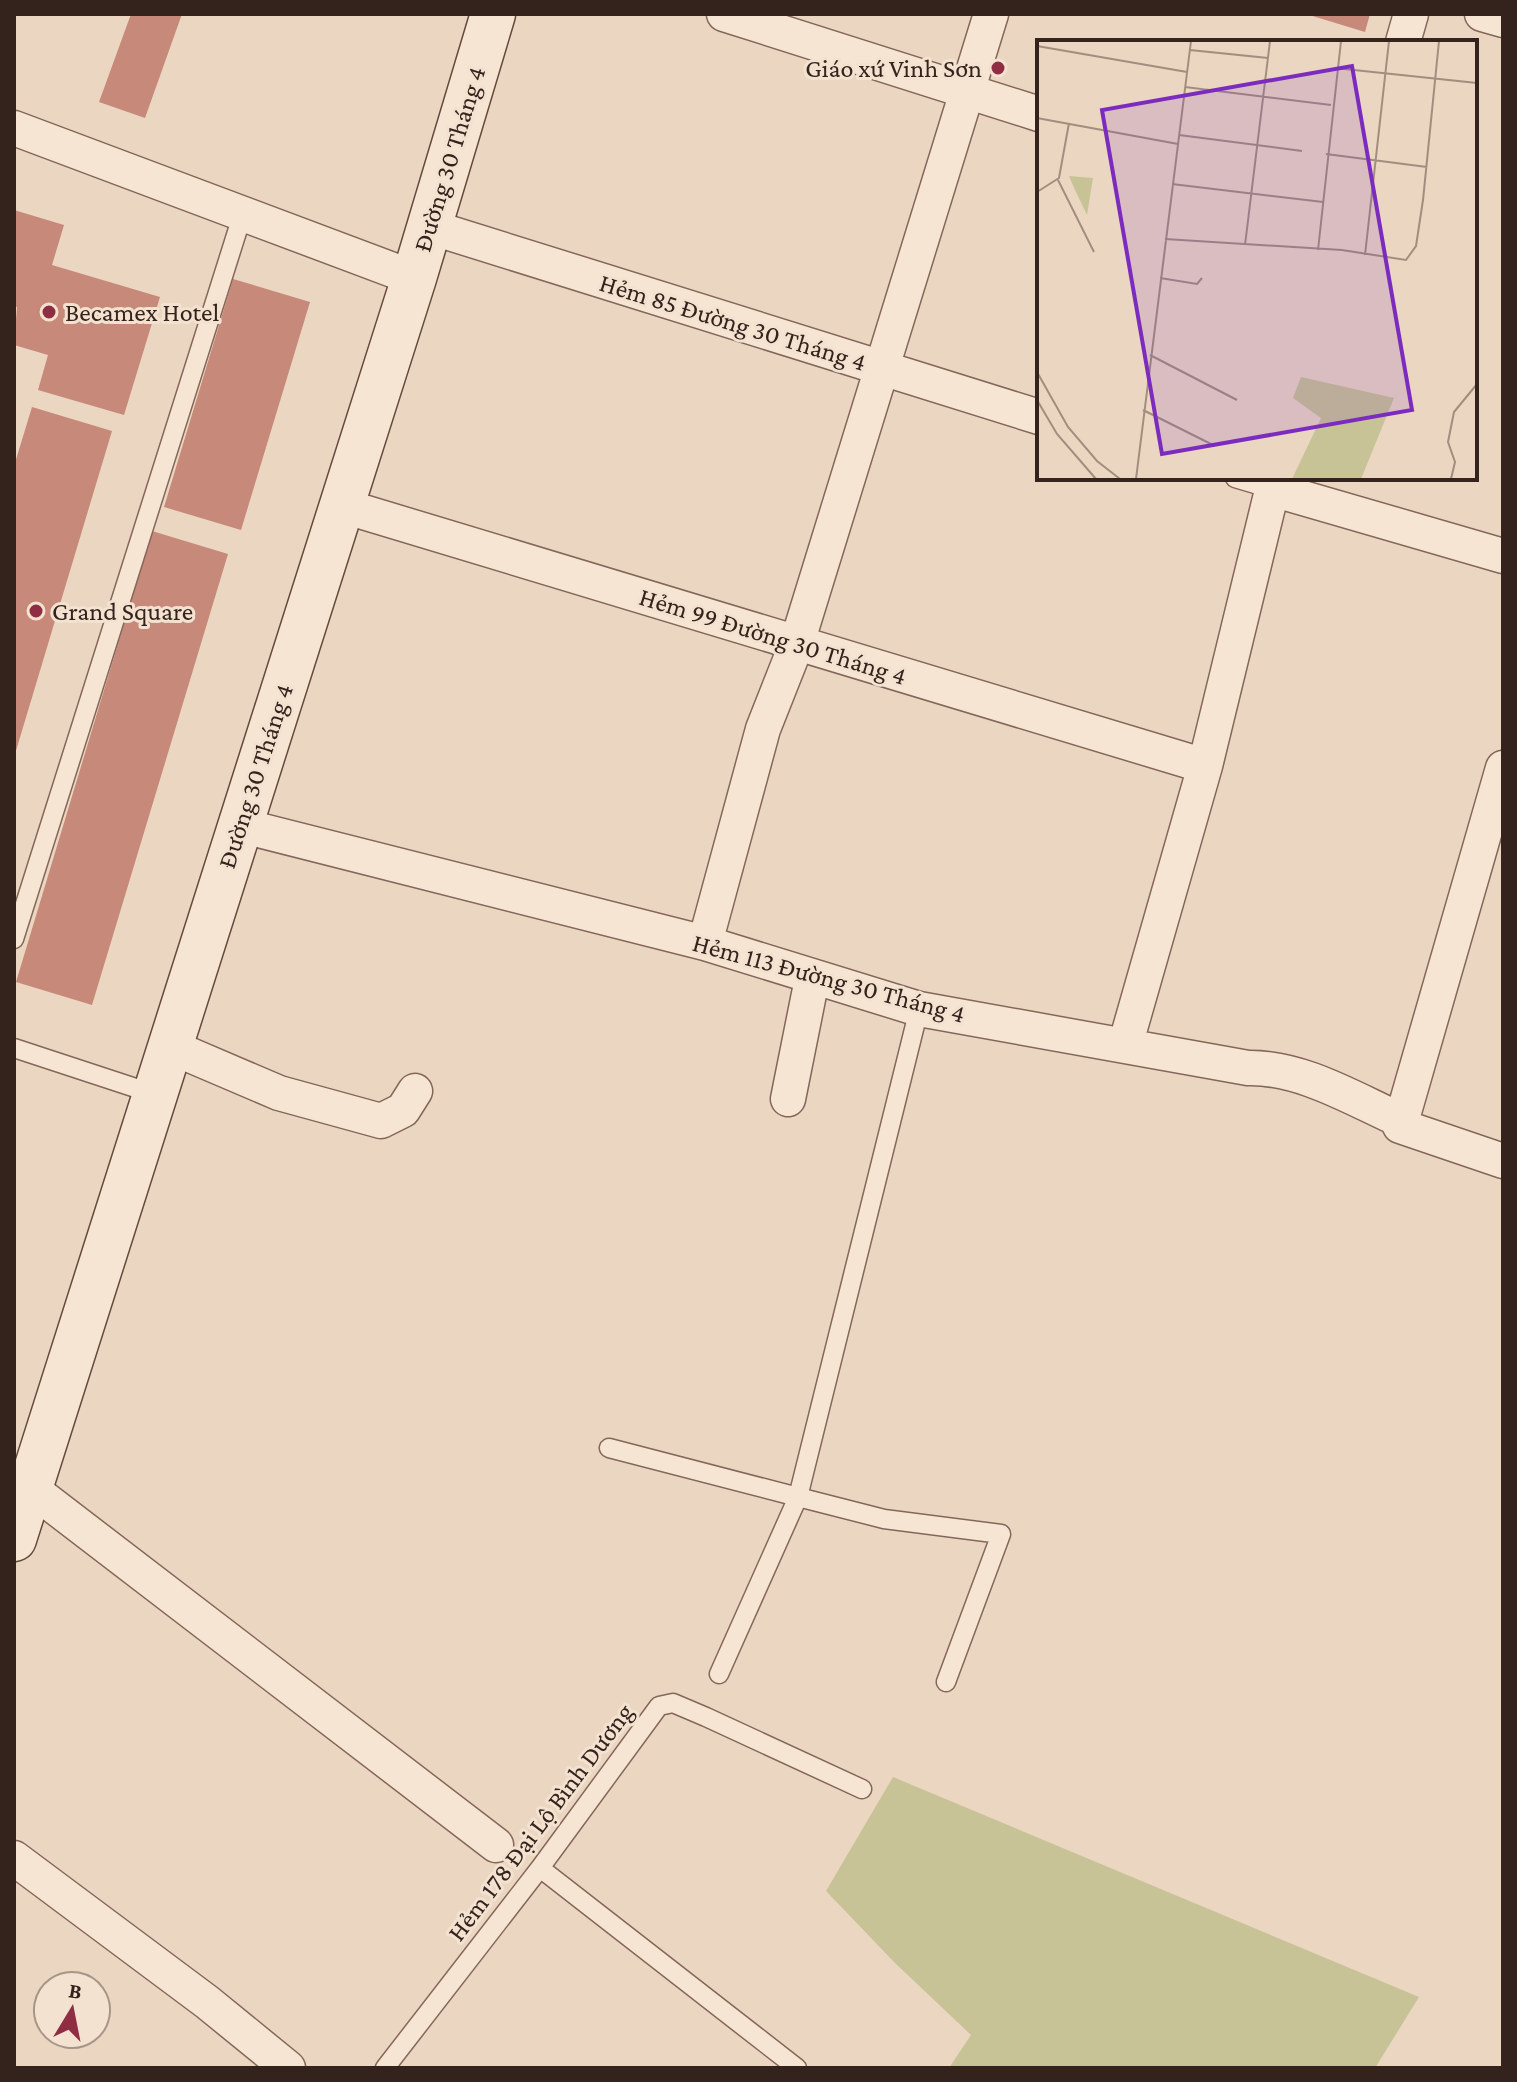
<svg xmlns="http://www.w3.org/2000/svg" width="1517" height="2082" font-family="'Crimson Pro',serif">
  <rect width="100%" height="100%" fill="#ebd6c1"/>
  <!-- green -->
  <path fill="#c8c396" d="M893,1777L1419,1997L1375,2068H949L971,2035L895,1963L826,1891Z"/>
  <!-- building -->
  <path fill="#c78979" d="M131,14H182L145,118L99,102Z
    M1306,14H1370L1365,32Z
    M14,210L64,225L52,265L160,297L124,415L38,390L48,355L14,345L17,307L14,306Z
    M233,279L310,302L241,530L164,507Z
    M32,407L112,431L15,754L14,466Z
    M152,531L228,554L92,1005L16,982Z"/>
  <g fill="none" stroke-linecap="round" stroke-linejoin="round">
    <defs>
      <path id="service" d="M1235,478L1272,489
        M14,939L243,213
        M14,1048L154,1094
        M609,1448L798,1497L919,1009
        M719,1674L798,1497L884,1519L1001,1534L946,1682
        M540,1868L797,2068
        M385,2068L540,1868L659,1706L673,1703L706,1717L862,1789"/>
      <path id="minor" d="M724,14L1039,114
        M1482,14L1503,20
        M1403,42L1411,14
        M14,128L414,278
        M427,226L1039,417
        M1272,489L1503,556
        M340,505L1205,766
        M239,825L705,943L919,1009L1248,1068C1300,1067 1350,1097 1396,1118L1400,1126L1503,1161
        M705,943L763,729L797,643L991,14
        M169,1046L279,1093L381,1121L403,1110L415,1091
        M1125,1046L1205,766L1275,478
        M788,1099L812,979
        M1400,1126L1503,768
        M29,1487L496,1845
        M14,1858L207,2002L288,2068"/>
      <path id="secondary" d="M14,1539L414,278L493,14"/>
    </defs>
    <!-- service casing -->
    <use href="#service" stroke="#84675a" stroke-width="21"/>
    <!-- minor casing -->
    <use href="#minor" stroke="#84675a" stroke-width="37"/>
    <!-- secondary casing -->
    <use href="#secondary" stroke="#65493d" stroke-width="47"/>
    <!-- service -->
    <use href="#service" stroke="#f7e5d4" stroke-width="18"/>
    <!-- minor -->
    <use href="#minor" stroke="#f7e5d4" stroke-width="34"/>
    <!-- secondary -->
    <use href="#secondary" stroke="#f7e5d4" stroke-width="44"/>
  </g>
  <!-- markers -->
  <g fill="#8f2d43" stroke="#f3e2d0" stroke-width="3">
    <circle cx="998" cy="68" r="8"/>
    <circle cx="49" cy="312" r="8"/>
    <circle cx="36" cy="611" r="8"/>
  </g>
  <g text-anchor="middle" stroke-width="6" stroke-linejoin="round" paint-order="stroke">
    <!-- poi labels -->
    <g font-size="26" fill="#34231d" stroke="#f3e2d0" text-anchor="start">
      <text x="982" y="77" text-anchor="end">Giáo xứ Vinh Sơn</text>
      <text x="65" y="321">Becamex Hotel</text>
      <text x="52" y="620">Grand Square</text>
    </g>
    <!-- street labels -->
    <g font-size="26" fill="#34231d" stroke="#f3e2d0">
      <text transform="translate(449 159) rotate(-73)" y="9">Đường 30 Tháng 4</text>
      <text transform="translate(733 322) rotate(17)" y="9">Hẻm 85 Đường 30 Tháng 4</text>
      <text transform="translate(773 636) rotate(17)" y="9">Hẻm 99 Đường 30 Tháng 4</text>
      <text transform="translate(255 776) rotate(-72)" y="9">Đường 30 Tháng 4</text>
      <text transform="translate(829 978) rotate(15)" y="9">Hẻm 113 Đường 30 Tháng 4</text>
      <text transform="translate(540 1822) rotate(-53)" y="9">Hẻm 178 Đại Lộ Bình Dương</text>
    </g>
  </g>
  <!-- overview -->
  <g transform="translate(1037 40)">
    <rect width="440" height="440" fill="#ebd6c1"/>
    <path d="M32,136L56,138L50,175L38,150ZM264,337L357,358L324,439H255L284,378L256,358Z" fill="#c8c396"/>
    <path fill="none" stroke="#a28e7f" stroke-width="2" d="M0,6L150,32M153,10L231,18M298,28L440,43M148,47L294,65M0,78L141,104M142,95L265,111M289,114L390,127M21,140L57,212M135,144L286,162M0,152L22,138L32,83M128,199L305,210L369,220L379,206L386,160L402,1M208,205L233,1M281,210L304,1M328,215L352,1M123,238L160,244L165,238M113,315L200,360M0,332L31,387L60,421L83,439M0,360L20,394L59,439M106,370L178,406M99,439L154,1M414,439L418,422L411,402L417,372L440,344"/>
    <path fill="#7b2cbf" fill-opacity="0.15" stroke="#7b2cbf" stroke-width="4" d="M315,26L375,370L125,414L65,70Z"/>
    <rect width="440" height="440" fill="none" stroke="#34231d" stroke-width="4"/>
  </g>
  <!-- border -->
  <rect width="1517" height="2082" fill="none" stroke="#34231d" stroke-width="32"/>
  <!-- north arrow -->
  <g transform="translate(72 2010) rotate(10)"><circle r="38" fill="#f3e2d0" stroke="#a79688" stroke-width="2"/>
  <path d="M0-6L14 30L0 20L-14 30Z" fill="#8f2d43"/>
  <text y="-12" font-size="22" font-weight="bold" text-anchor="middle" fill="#34231d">B</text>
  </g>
</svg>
